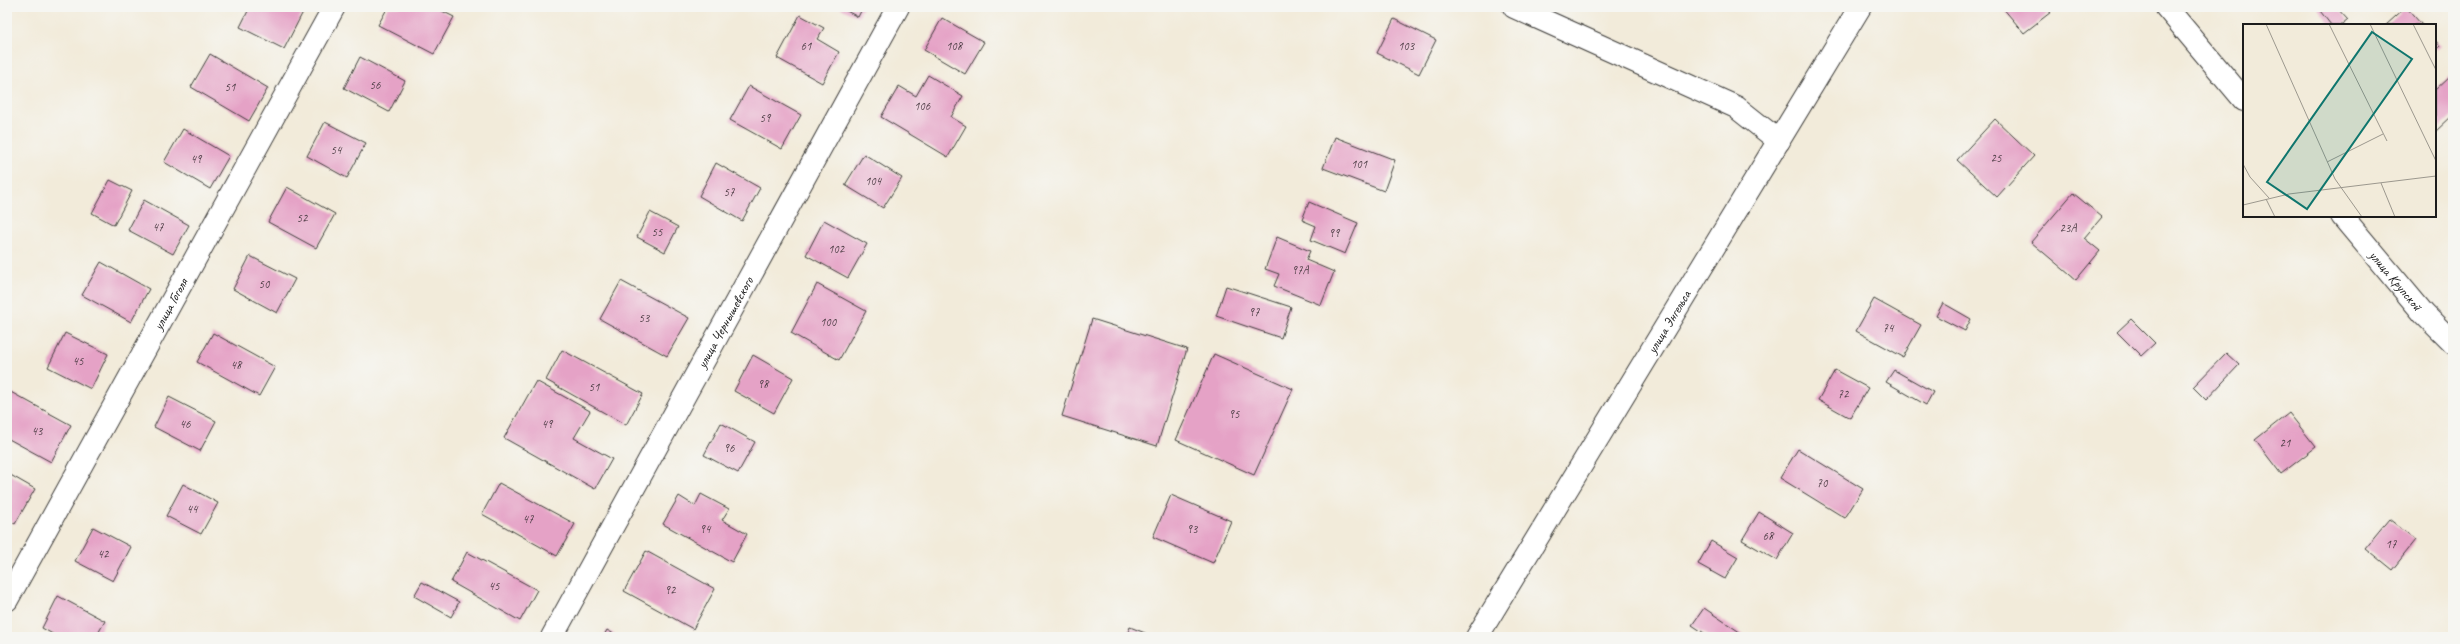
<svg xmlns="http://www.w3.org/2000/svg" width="2460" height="644" font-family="Caveat,sans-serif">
  <rect width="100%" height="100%" fill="#f6f6f2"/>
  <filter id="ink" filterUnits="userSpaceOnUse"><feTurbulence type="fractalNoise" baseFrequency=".025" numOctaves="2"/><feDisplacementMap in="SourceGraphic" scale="8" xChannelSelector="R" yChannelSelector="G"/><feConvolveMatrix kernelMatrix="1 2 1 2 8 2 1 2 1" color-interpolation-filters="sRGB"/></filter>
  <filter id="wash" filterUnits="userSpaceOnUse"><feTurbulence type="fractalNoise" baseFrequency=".012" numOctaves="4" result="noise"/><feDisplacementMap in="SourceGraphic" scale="16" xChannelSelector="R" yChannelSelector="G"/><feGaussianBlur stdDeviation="0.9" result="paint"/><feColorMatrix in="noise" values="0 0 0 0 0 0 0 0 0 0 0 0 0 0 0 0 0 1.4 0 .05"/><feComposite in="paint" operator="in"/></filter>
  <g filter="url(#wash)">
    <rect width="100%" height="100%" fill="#f2ebda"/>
    <g id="blocks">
      <!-- building -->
      <path fill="#e5a2c6" d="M250,7H293L303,12L284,49L240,27Z
        M388,7H434L454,17L434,54L378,25Z
        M839,7H863L858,17Z
        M2002,7H2047L2051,12L2024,33Z
        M2317,7H2336L2348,20L2342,25H2331Z
        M2406,7L2422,25H2386Z
        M800,15L824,28L817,39L839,52L822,83L777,58Z
        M942,18L984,42L965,74L924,50Z
        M1394,19L1436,40L1419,74L1377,53Z
        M2435,40L2440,46L2435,50Z
        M210,54L268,88L249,121L191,87Z
        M360,57L405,81L389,112L344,88Z
        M928,75L963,96L951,117L966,126L948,157L881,117L899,86L916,96Z
        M2451,75L2453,78V115L2435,132V90Z
        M749,86L801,115L782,149L730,120Z
        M1995,119L2034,156L1997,197L1957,160Z
        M325,122L366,143L347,178L307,156Z
        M183,129L229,156L210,189L164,162Z
        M1335,137L1395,160L1384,191L1323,168Z
        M864,154L902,178L883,208L845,185Z
        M716,163L760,188L742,221L699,196Z
        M110,180L132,191L114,225L92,213Z
        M287,187L335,214L316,248L268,222Z
        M2073,193L2102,217L2084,238L2100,251L2076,280L2031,242Z
        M144,200L189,225L173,254L128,230Z
        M1309,202L1358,223L1345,254L1311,240L1316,226L1302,220Z
        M650,212L678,227L665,252L637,237Z
        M824,220L867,244L848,278L806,255Z
        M1277,237L1310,251L1306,260L1334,272L1321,305L1274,286L1279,274L1265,269Z
        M250,256L295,279L277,313L233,289Z
        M101,262L149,289L131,322L82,295Z
        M621,281L689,318L667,356L600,319Z
        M817,284L866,311L839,360L791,333Z
        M1226,286L1291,307L1281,338L1216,316Z
        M1874,299L1921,325L1903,357L1856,331Z
        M1943,303L1971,319L1965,331L1936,316Z
        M1092,319L1187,349L1157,446L1062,416Z
        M2131,319L2155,343L2141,356L2117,332Z
        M65,333L108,354L91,389L48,367Z
        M213,333L275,367L259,396L197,362Z
        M562,350L643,394L626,425L546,380Z
        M2226,353L2239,365L2206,400L2193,387Z
        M1214,354L1293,389L1254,475L1176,440Z
        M753,355L793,378L774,413L734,391Z
        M1835,370L1868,388L1850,418L1818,400Z
        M1894,370L1933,392L1926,405L1886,382Z
        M536,381L590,411L574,438L612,459L595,489L504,438Z
        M7,390L71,425L51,462L7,438Z
        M169,397L216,421L200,451L154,427Z
        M2289,413L2316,447L2281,474L2255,440Z
        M721,423L755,442L738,473L704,455Z
        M1798,449L1863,489L1845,518L1780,478Z
        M7,473L35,489L15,524L7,519Z
        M499,483L575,524L557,556L482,514Z
        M183,484L218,503L201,534L166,516Z
        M701,494L729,509L722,520L747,534L732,562L663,524L679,496L695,506Z
        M1171,495L1231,521L1213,563L1153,537Z
        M1759,512L1793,533L1777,560L1742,540Z
        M2389,519L2416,540L2392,570L2365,548Z
        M93,527L131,547L113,581L75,561Z
        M1711,541L1738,557L1725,579L1698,564Z
        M646,551L715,589L693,629L624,591Z
        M467,552L537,590L520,621L451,582Z
        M422,582L459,602L451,617L414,596Z
        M58,596L105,621L96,637H58L42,628Z
        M1704,608L1747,637H1710L1692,625Z
        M1130,627L1155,637H1126Z
        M607,630L619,637H603Z"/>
    </g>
  </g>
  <g filter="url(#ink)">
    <use href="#blocks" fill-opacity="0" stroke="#3c3b38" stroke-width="1"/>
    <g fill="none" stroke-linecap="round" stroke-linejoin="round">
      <defs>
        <g id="minor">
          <path d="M1514,7L1736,107L1779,141"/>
          <path id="s1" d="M7,600L334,7"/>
          <path id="s2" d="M552,637L898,7"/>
        </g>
        <g id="tertiary">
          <path d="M2166,7L2244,100"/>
          <path id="s3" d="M2342,216L2424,314L2453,343"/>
          <path id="s4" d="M1477,637L1860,7"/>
        </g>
      </defs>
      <!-- minor casing -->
      <use href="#minor" stroke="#3c3b38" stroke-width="24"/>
      <!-- tertiary casing -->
      <use href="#tertiary" stroke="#3c3b38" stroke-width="24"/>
      <!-- minor -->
      <use href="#minor" stroke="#fff" stroke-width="22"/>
      <!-- tertiary -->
      <use href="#tertiary" stroke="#fff" stroke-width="22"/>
    </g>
  </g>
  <g text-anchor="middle" stroke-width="4" stroke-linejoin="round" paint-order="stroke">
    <!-- number labels -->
    <g font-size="12" fill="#4e3e46">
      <text x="806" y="50">61</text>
      <text x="954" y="50">108</text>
      <text x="1406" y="50">103</text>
      <text x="375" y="89">56</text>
      <text x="230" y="91">51</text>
      <text x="922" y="110">106</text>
      <text x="765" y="122">59</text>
      <text x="336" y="154">54</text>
      <text x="1996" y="162">25</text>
      <text x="196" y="163">49</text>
      <text x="1359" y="168">101</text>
      <text x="873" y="185">104</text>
      <text x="729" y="196">57</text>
      <text x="302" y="222">52</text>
      <text x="158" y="231">47</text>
      <text x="2068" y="232">23А</text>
      <text x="657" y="236">55</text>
      <text x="1334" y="237">99</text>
      <text x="836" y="253">102</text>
      <text x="1300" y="274">97А</text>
      <text x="264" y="288">50</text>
      <text x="1254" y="316">97</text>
      <text x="644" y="322">53</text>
      <text x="828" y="326">100</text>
      <text x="1888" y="332">74</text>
      <text x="78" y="365">45</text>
      <text x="236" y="369">48</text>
      <text x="763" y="388">98</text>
      <text x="594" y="391">51</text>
      <text x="1843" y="398">72</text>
      <text x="1234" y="418">95</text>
      <text x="185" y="428">46</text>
      <text x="547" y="428">49</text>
      <text x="37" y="435">43</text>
      <text x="2285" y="447">21</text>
      <text x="729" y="452">96</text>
      <text x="1822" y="487">70</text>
      <text x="192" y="513">44</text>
      <text x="528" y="523">47</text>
      <text x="705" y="533">94</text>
      <text x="1192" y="533">93</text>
      <text x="1768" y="540">68</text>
      <text x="2391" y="548">17</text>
      <text x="103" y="558">42</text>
      <text x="494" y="590">45</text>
      <text x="670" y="594">92</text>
    </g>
    <!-- street labels -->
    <g font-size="14" fill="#1c1c1c" stroke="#f6f6f2">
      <text dy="5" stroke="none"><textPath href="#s3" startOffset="84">улица Крупской</textPath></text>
      <text dy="5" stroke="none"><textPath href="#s1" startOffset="338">улица Гоголя</textPath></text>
      <text dy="5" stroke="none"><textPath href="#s2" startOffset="359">улица Чернышевского</textPath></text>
      <text dy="5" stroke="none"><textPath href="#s4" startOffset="369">улица Энгельса</textPath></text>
    </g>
  </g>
  <!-- overview -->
  <g transform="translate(2243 24)">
    <rect width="193" height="193" fill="#f2ebda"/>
    <path fill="none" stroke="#9c988e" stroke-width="1" d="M23,0L92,155L119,193M86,0L144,117M127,0L193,137M170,0L193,46M84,138L140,110M0,140L7,153L26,174M138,159L152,193M23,175L32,193M0,181L46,170L193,152"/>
    <path fill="#0f766e" fill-opacity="0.15" stroke="#0f766e" stroke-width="2" d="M129,8L169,35L64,185L24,158Z"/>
    <rect width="193" height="193" fill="none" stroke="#1c1c1c" stroke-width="2"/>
  </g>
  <!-- margin -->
  <rect width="2460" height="644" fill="none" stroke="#f6f6f2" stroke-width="24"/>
</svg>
